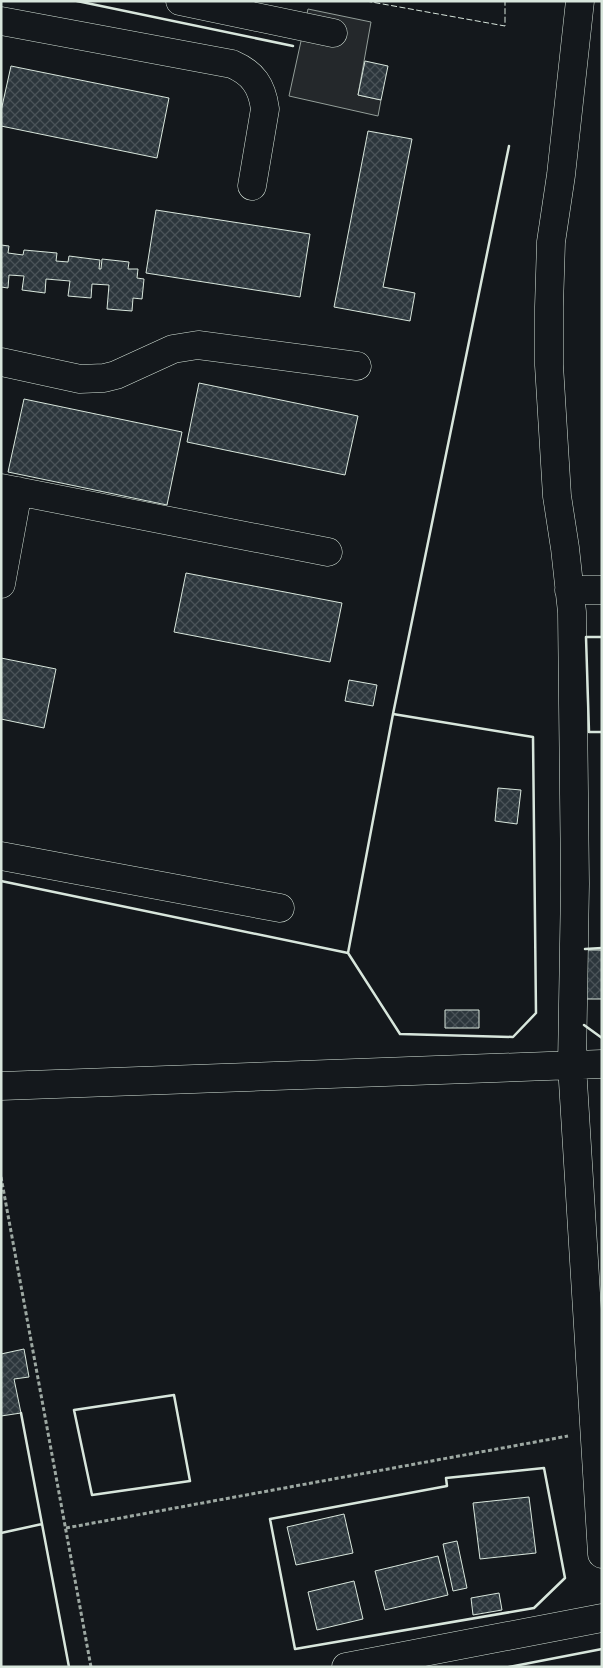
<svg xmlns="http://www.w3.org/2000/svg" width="603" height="1668" font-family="Lora,serif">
  <defs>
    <pattern id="building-cross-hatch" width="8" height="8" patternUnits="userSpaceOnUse" patternTransform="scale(1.25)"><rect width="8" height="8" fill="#2c363c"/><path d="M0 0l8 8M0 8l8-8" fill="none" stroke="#4a5358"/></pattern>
  </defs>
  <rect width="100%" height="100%" fill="#14181c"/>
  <!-- parking -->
  <path fill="#24282b" stroke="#939e99" d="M308,9L371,22L358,95L381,100L378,116L289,96Z"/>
  <!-- building -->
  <path fill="url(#building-cross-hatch)" stroke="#d8e6dc" d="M365,61L388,66L381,100L358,95Z
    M11,66L169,98L157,158L1,126V111Z
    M368,131L412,139L383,287L415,293L410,321L334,307Z
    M156,210L310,234L300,297L146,273Z
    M1,245L9,246L8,253L23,255L24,250L57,253L56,261L68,262L69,256L100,260L99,269H101L102,259L129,262L128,269H138L137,278L144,279L142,299L133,298L132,311L107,309L109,285L92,284L91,298L68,296L70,281L46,279L45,293L22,290L24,276L9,275L8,288L1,287Z
    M199,383L358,416L345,475L187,442Z
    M24,399L182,432L167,505L8,472Z
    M186,573L342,603L330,662L174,632Z
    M1,658L56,669L44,728L1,719Z
    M349,680L377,685L373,706L345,701Z
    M498,788L521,790L517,824L495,821Z
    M585,950H602V999H586Z
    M445,1010H479V1028H445Z
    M24,1349L29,1377L14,1379L21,1413L1,1416V1354Z
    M529,1497L536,1553L480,1559L473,1503Z
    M344,1514L353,1553L296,1565L287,1527Z
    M457,1541L467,1588L453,1591L443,1544Z
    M438,1556L448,1595L385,1610L375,1571Z
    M354,1581L363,1619L317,1630L308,1592Z
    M499,1593L502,1610L473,1615L471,1598Z"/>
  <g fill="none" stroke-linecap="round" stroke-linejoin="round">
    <defs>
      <path id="minor" d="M180,1L333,33
        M580,1L561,175L551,242L549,307V365L557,496L565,548L572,612L575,884L572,1065L602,1554
        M1,21L232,64C253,73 262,86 265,109L252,186
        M1,362L80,379L104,378L116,375L173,349L198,345L357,366
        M1,488L328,552
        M1,584L18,491
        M569,590H602
        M1,856L280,908
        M1,1086L602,1064
        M346,1667L602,1618"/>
    </defs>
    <!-- minor casing -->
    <use href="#minor" stroke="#d8e6dc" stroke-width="29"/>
    <!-- path -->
    <path stroke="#9da8a2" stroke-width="3" stroke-dasharray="4 2.5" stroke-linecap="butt" d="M1,1177L91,1667
      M66,1528L568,1436"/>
    <!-- minor -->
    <use href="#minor" stroke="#14181c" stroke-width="28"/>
    <!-- fence -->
    <path stroke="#d8e6dc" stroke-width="1" stroke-dasharray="6 2.5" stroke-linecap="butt" d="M366,1L505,26V1"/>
    <!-- wall -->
    <path stroke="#d8e6dc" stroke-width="2.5" d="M77,1L293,46
      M602,637H586L589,732H602
      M1,881L348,953L393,714L509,146
      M585,949L602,948
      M348,953L400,1034L513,1037L536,1013L533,737L393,714
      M584,1025L602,1038
      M174,1395L190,1481L92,1495L74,1410Z
      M21,1413L42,1524
      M544,1468L565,1578L534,1608L295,1649L270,1519L447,1486L446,1478Z
      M1,1533L42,1524L69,1667
      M509,1667L602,1649"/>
  </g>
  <!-- border -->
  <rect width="603" height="1668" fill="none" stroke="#d8e6dc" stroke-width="5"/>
</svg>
